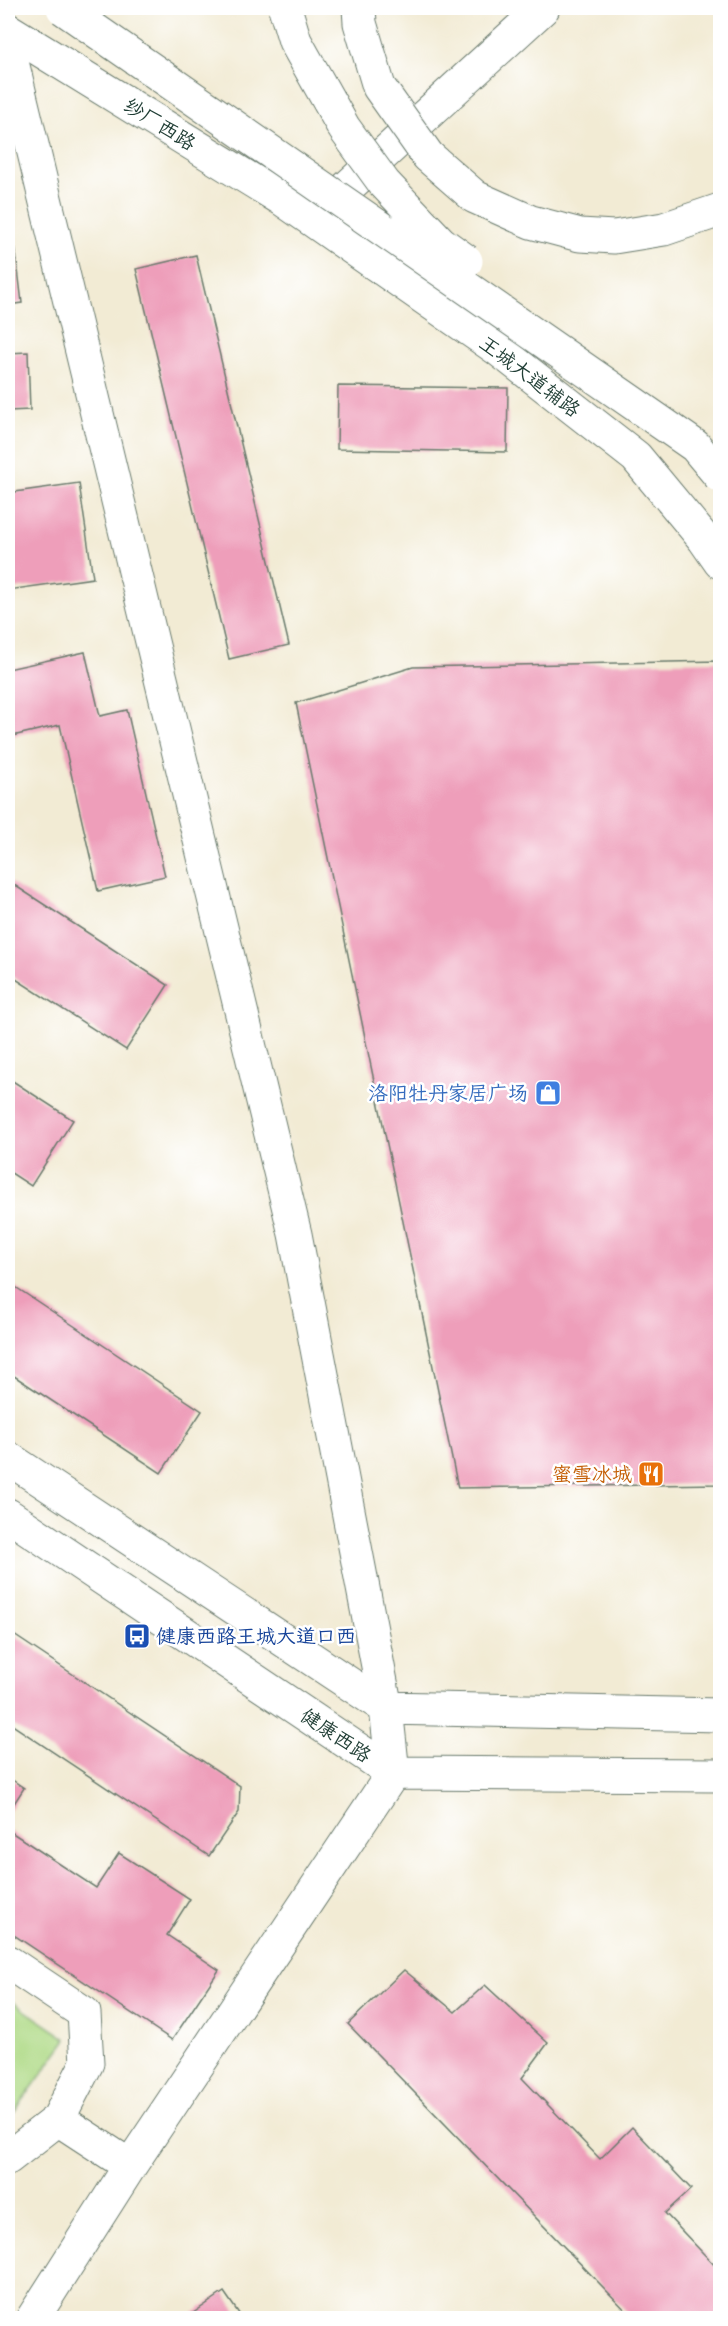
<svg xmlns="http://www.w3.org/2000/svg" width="728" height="2326" font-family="'Patrick Hand','LXGW WenKai TC',sans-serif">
  <rect width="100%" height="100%" fill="#fff"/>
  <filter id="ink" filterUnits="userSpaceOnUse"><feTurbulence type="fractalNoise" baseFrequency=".0167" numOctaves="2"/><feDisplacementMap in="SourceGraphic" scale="12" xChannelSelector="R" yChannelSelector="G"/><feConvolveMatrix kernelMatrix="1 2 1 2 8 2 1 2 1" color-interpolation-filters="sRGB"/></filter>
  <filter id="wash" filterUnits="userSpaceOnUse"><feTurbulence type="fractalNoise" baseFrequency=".008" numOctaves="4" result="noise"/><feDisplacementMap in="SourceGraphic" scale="24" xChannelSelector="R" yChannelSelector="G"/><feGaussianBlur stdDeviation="1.35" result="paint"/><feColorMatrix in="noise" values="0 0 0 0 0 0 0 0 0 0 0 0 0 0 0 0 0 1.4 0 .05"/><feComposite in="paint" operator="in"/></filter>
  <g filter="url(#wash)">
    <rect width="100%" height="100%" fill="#f2ebd4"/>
    <!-- green -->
    <path fill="#afda86" stroke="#678c5d" stroke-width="1.5" d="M8,1999L67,2039L8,2121Z"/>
    <g id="blocks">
      <!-- building -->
      <path fill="#ee9eba" d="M11,211L22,303L8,305V212Z
        M196,255L289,645L229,659L136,269Z
        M28,352L30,410L8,411V353Z
        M338,386L508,388L507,452L337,449Z
        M79,483L93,578L8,590V493Z
        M85,652L100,716L127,710L165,876L98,891L60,725L8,737V669Z
        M720,661V1484L458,1488L296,703L413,667Z
        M8,881L168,985L126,1050L8,974Z
        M8,1078L73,1120L31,1186L8,1171Z
        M8,1282L202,1411L161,1473L8,1372Z
        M8,1631L240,1786L239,1812L209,1856L8,1722Z
        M8,1777L24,1788L8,1813Z
        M8,1830L96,1888L119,1853L190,1899L167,1935L219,1970L172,2040L8,1931Z
        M404,1970L455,2012L485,1985L548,2043L522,2078L600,2159L632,2127L691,2189L665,2213L720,2271V2318H633L348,2024Z
        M224,2292L242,2318H186Z"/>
    </g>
  </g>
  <g filter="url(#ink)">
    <use href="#blocks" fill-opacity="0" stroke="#697a6c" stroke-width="1.5"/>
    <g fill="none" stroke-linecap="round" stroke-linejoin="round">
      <defs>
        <path id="minor" d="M8,45L295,1234L386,1708L393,1773L130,2166L33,2318
          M315,217L543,8
          M8,1458L386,1708L720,1715
          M8,1515L393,1773L720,1775
          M8,1962L84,2013L87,2063L58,2119L8,2158
          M58,2119L130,2166"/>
        <path id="major" d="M8,30L282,199L499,350L636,457L704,539L720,562"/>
      </defs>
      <!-- minor casing -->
      <use href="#minor" stroke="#697a6c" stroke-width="35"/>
      <!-- major casing -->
      <use href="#major" stroke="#697a6c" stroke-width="35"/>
      <!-- minor -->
      <use href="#minor" stroke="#fff" stroke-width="33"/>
      <!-- major -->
      <use href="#major" stroke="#fff" stroke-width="33"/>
      <defs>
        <path id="highway-bridge" d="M63,8L695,446L720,476
          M285,8L295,41L344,128L384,183L441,243L466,261
          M359,8L360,23L379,87L428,156L475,197L531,222L580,235L614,237L664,229L720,210"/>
      </defs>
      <!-- highway-bridge casing -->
      <use href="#highway-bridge" stroke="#697a6c" stroke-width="35" stroke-linecap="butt"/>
      <!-- highway-bridge -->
      <use href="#highway-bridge" stroke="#fff" stroke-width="33"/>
    </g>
  </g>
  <!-- icons -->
  <defs>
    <symbol id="shop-square" viewBox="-11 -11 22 22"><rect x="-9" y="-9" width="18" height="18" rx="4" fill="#3f7fe0" stroke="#fff"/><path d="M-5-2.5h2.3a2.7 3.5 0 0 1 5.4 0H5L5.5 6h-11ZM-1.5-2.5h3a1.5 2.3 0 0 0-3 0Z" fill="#fff"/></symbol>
    <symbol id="restaurant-square" viewBox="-11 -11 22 22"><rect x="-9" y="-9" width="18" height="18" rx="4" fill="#e8710a" stroke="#fff"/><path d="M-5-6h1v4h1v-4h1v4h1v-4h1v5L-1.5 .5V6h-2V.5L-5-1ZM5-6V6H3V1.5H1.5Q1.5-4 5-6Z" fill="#fff"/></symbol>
    <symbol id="bus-square" viewBox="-11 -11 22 22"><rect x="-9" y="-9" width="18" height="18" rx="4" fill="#1a4fb4" stroke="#fff"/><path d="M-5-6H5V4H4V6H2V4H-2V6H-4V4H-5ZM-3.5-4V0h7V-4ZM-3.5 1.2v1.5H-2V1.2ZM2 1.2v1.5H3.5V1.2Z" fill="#fff"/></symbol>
  </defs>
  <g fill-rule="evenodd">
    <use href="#shop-square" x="533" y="1078" width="30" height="30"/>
    <use href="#restaurant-square" x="636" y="1459" width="30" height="30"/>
    <use href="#bus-square" x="122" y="1621" width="30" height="30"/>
  </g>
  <g text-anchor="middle" stroke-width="5" stroke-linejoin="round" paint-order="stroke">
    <!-- street labels -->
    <g font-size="20" fill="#1f3d34" stroke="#fff">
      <text transform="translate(160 124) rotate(32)" y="7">纱厂西路</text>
      <text transform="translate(530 376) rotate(37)" y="7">王城大道辅路</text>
      <text transform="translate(336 1735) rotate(34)" y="7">健康西路</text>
    </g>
    <!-- shop labels -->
    <g font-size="20" fill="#366cbe" stroke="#fff" text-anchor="end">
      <text x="528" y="1100">洛阳牡丹家居广场</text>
    </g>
    <!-- food labels -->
    <g font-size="20" fill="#c56008" stroke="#fff" text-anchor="end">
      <text x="632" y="1481">蜜雪冰城</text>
    </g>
    <!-- transit labels -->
    <g font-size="20" fill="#164399" stroke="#fff" text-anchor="start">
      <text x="156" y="1643">健康西路王城大道口西</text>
    </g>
  </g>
  <!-- margin -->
  <rect width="728" height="2326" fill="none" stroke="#fff" stroke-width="30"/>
</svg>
